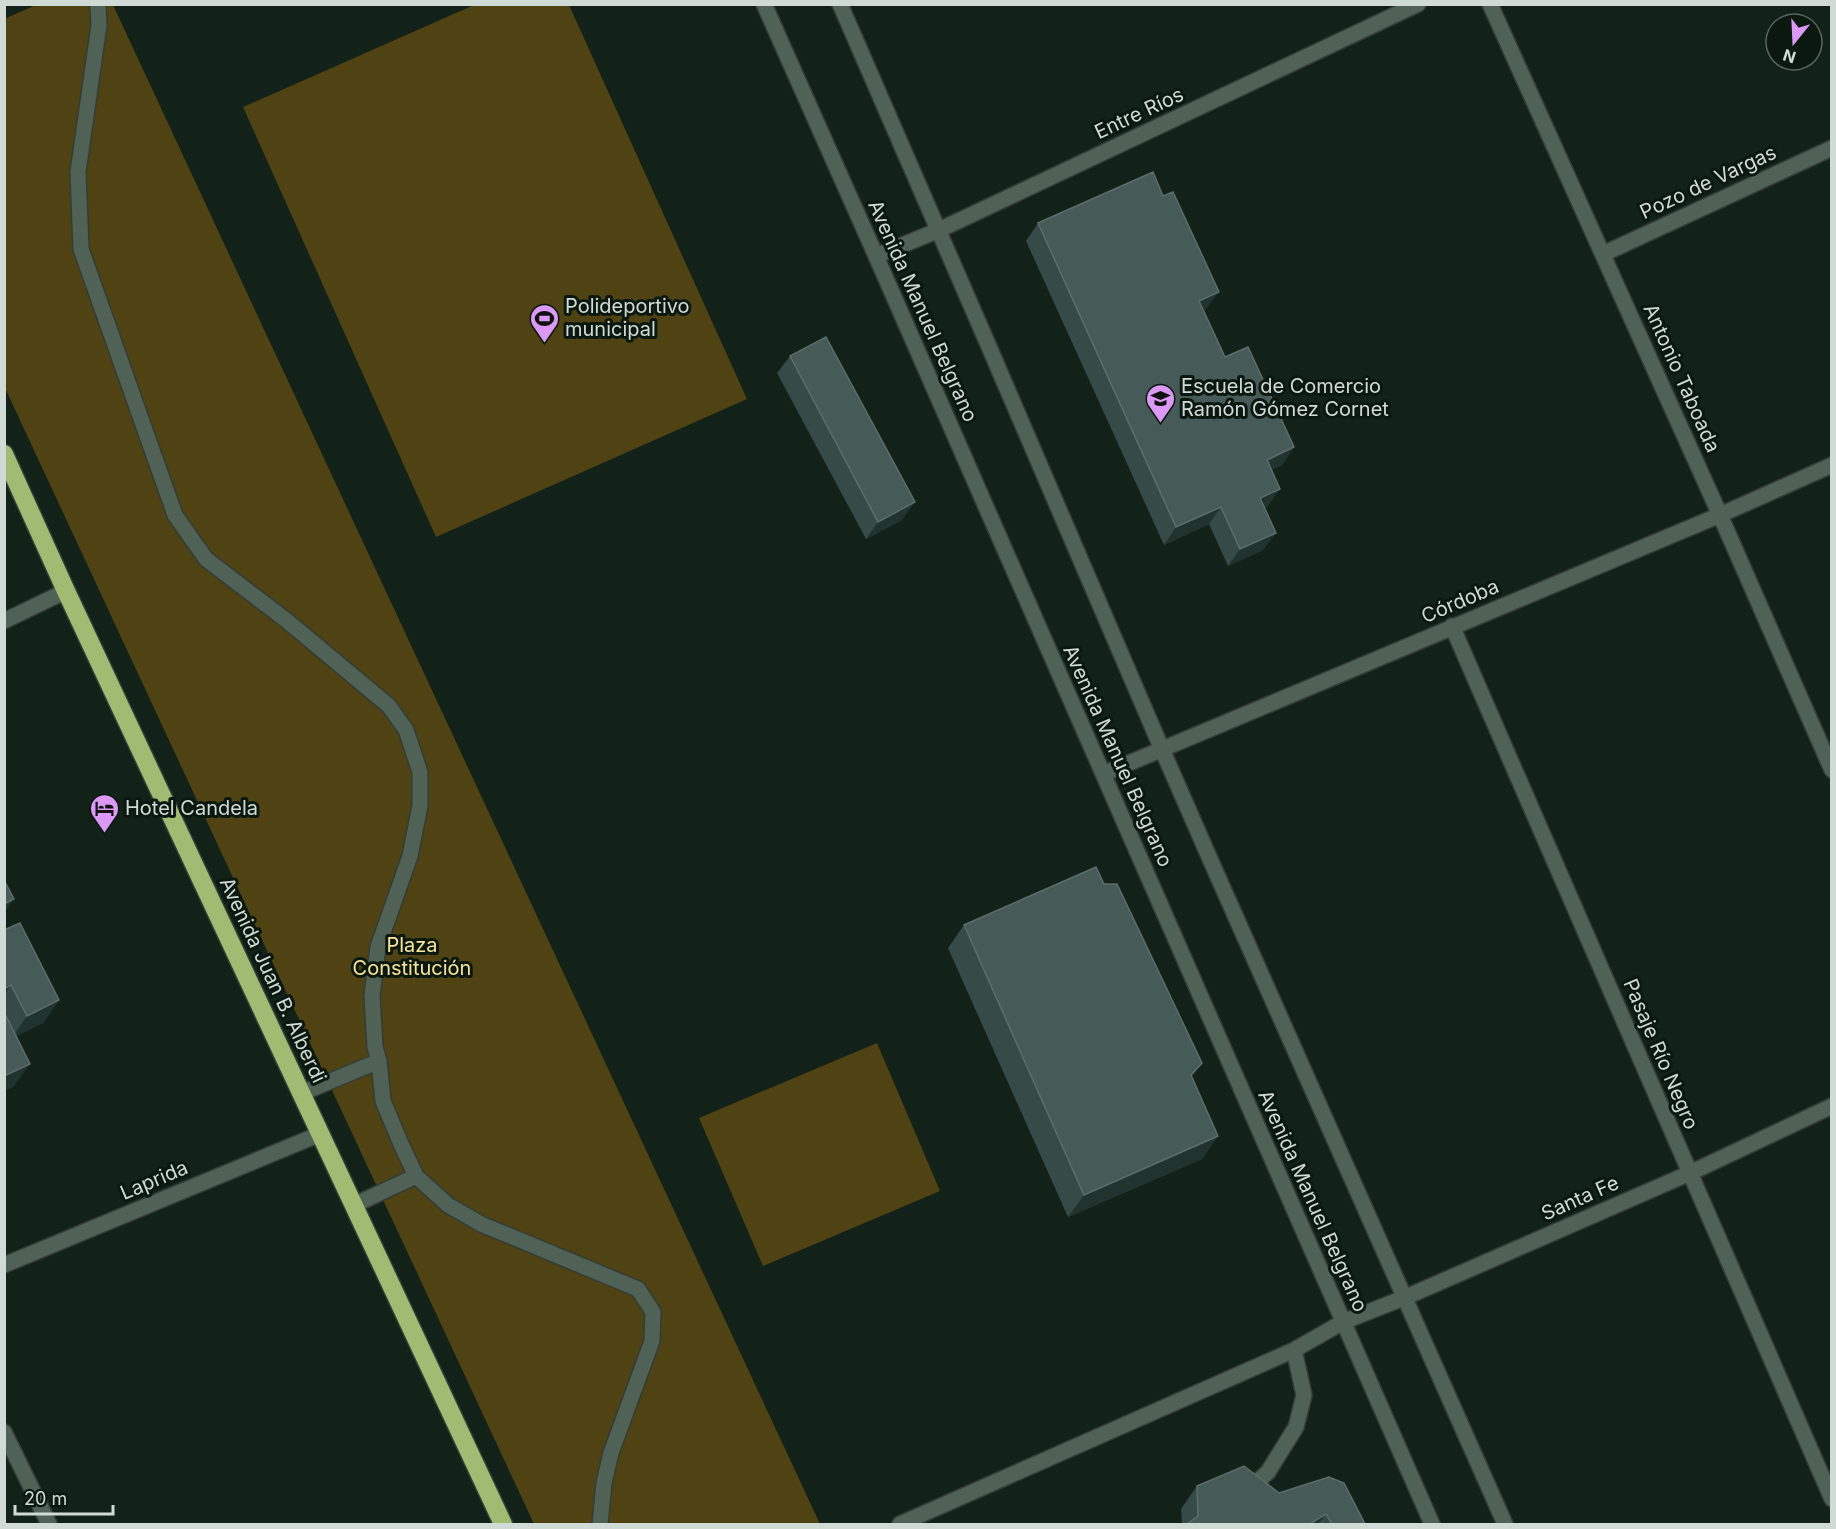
<svg xmlns="http://www.w3.org/2000/svg" width="1836" height="1529" font-family="Inter,sans-serif">
  <rect width="100%" height="100%" fill="#132219"/>
  <!-- green -->
  <path fill="#4f4213" d="M36,5H113L820,1524H534L5,388L4,19Z
    M474,5H569L747,399L436,537L243,107Z
    M877,1043L940,1191L763,1266L699,1118Z"/>
  <g fill="none" stroke-linecap="round" stroke-linejoin="round">
    <defs>
      <path id="minor" d="M98,4L99,25L78,172L81,249L175,515L206,559L286,620L389,706L406,730L420,772V806L410,856L378,947L372,996L375,1047L379,1061L383,1101L401,1144L416,1176L448,1205L481,1224L638,1289L653,1312L652,1341L611,1453L604,1483L600,1524
        M764,4L876,256L1432,1524
        M840,4C949,251 1054,499 1161,747C1274,1007 1392,1265 1505,1524
        M1490,4L1720,515L1832,770
        M1603,254L1832,148
        M876,256L939,230L1418,4
        M4,621L66,591
        M1452,626L1832,1499
        M1103,774L1720,515L1832,465
        M302,1093L379,1061
        M354,1205L416,1176
        M4,1265L320,1134
        M4,1432L49,1524
        M1247,1491L1268,1472L1296,1427L1304,1395L1294,1350
        M900,1524L1294,1350L1343,1322L1406,1297L1690,1173L1832,1106"/>
      <path id="highway" d="M4,454L66,591L503,1524"/>
    </defs>
    <!-- minor casing -->
    <use href="#minor" stroke="#333d36" stroke-width="18"/>
    <!-- highway casing -->
    <use href="#highway" stroke="#333d36" stroke-width="21"/>
    <!-- minor -->
    <use href="#minor" stroke="#506156" stroke-width="15"/>
    <!-- highway -->
    <use href="#highway" stroke="#a2bb73" stroke-width="18"/>
  </g>
  <!-- wall -->
  <path fill="#364a48" d="M1038,223L1206,309L1204,310L1225,357L1294,447L1282,465L1271,470L1268,506L1264,508L1263,550L1228,566L1209,524L1164,545L1026,241Z
    M790,356L902,520L866,539L777,373Z
    M964,925L1192,1078L1218,1136L1202,1159L1068,1217L948,948Z
    M4,930L59,1000L43,1023L16,1036L14,1086L4,1091Z
    M1197,1486L1279,1493L1365,1524H1182L1181,1509Z"/>
  <!-- shaded-wall -->
  <path fill="#21332f" d="M1219,292L1206,309L1187,318L1199,301Z
    M1294,447L1282,465L1255,477L1267,460Z
    M1280,489L1268,506L1248,516L1260,498Z
    M915,502L902,520L866,539L878,522Z
    M1221,507L1209,524L1164,545L1176,527Z
    M1276,533L1263,550L1228,566L1240,549Z
    M14,899L4,913V904Z
    M11,985L4,995V989Z
    M59,1000L43,1023L11,1039L27,1016Z
    M1202,1063L1186,1085L1191,1075Z
    M30,1064L14,1086L4,1091V1076Z
    M1218,1136L1202,1159L1068,1217L1084,1195Z
    M1326,1514L1318,1524H1310Z"/>
  <!-- building -->
  <path fill="#465a57" stroke="#5c6e6b" stroke-width="1.5" d="M1153,172L1163,196L1173,192L1219,292L1199,301L1225,357L1248,347L1294,447L1267,460L1280,489L1260,498L1276,533L1240,549L1221,507L1176,527L1038,223Z
    M826,337L915,502L878,522L790,356Z
    M1096,867L1104,884H1117L1202,1063L1191,1075L1218,1136L1084,1195L964,925Z
    M4,880L14,899L4,904Z
    M20,923L59,1000L27,1016L11,985L4,989V930Z
    M4,1012L30,1064L4,1076Z
    M1244,1466L1279,1493L1329,1477L1344,1483L1365,1524H1332L1326,1514L1310,1524H1187L1198,1516L1197,1486Z"/>
  <!-- icons -->
  <defs>
    <symbol id="stadium-pin" viewBox="-11 -11 22 30"><path d="M0 17L-7.5 6A9.5 9.5 0 1 1 7.5 6Z" fill="#db99f5" stroke="#0a1810"/><path d="M0-5a6.5 5 0 1 0 0 10a6.5 5 0 1 0 0-10ZM-3.5-1.8h7v3.6h-7Z" fill="#111"/></symbol>
    <symbol id="school-pin" viewBox="-11 -11 22 30"><path d="M0 17L-7.5 6A9.5 9.5 0 1 1 7.5 6Z" fill="#db99f5" stroke="#0a1810"/><path d="M0-5L7-2L0 1L-7-2ZM-4 1L0 2.5L4 1V4Q0 6-4 4Z" fill="#111"/></symbol>
    <symbol id="hotel-pin" viewBox="-11 -11 22 30"><path d="M0 17L-7.5 6A9.5 9.5 0 1 1 7.5 6Z" fill="#db99f5" stroke="#0a1810"/><path d="M-6-4.5h1.5V1H6V5H4.5V3h-9V5H-6ZM-4 0a1.8 1.8 0 1 1 3.6 0ZM.5 0V-2.5h3Q6-2.5 6 0Z" fill="#111"/></symbol>
  </defs>
  <g fill-rule="evenodd">
    <use href="#stadium-pin" x="528" y="302" width="33" height="45"/>
    <use href="#school-pin" x="1144" y="382" width="33" height="45"/>
    <use href="#hotel-pin" x="88" y="792" width="33" height="45"/>
  </g>
  <g text-anchor="middle" stroke-width="6" stroke-linejoin="round" paint-order="stroke">
    <!-- street labels -->
    <g font-size="20" fill="#d1dbd5" stroke="#0a1810">
      <text transform="translate(1139 113) rotate(-25)" y="7">Entre Ríos</text>
      <text transform="translate(1708 182) rotate(-25)" y="7">Pozo de Vargas</text>
      <text transform="translate(923 311) rotate(66)" y="7">Avenida Manuel Belgrano</text>
      <text transform="translate(1682 378) rotate(66)" y="7">Antonio Taboada</text>
      <text transform="translate(1460 601) rotate(-23)" y="7">Córdoba</text>
      <text transform="translate(1118 756) rotate(66)" y="7">Avenida Manuel Belgrano</text>
      <text transform="translate(273 980) rotate(65)" y="7">Avenida Juan B. Alberdi</text>
      <text transform="translate(1661 1054) rotate(67)" y="7">Pasaje Río Negro</text>
      <text transform="translate(154 1180) rotate(-23)" y="7">Laprida</text>
      <text transform="translate(1580 1198) rotate(-24)" y="7">Santa Fe</text>
      <text transform="translate(1313 1201) rotate(66)" y="7">Avenida Manuel Belgrano</text>
    </g>
    <!-- poi labels -->
    <g font-size="20" fill="#d1dbd5" stroke="#0a1810" text-anchor="start">
      <text x="565" y="313">Polideportivo<tspan x="565" dy="23">municipal</tspan></text>
      <text x="1181" y="393">Escuela de Comercio<tspan x="1181" dy="23">Ramón Gómez Cornet</tspan></text>
      <text x="125" y="815">Hotel Candela</text>
    </g>
    <!-- park labels -->
    <g font-size="20" fill="#fae399" stroke="#0a1810">
      <text x="412" y="952">Plaza<tspan x="412" dy="23">Constitución</tspan></text>
    </g>
  </g>
  <!-- border -->
  <rect width="1836" height="1529" fill="none" stroke="#d1dbd5" stroke-width="12"/>
  <!-- north arrow -->
  <g transform="translate(1794 42) rotate(198)"><circle r="28" fill="#0a1810" stroke="#5a665f" stroke-width="1.5"/>
  <path d="M0-4.5L10 22L0 15L-10 22Z" fill="#db99f5"/>
  <text y="-9" font-size="16" font-weight="bold" text-anchor="middle" fill="#d1dbd5">N</text>
  </g>
  <!-- scale -->
  <path d="M15 1505v9h98v-9" fill="none" stroke="#d1dbd5" stroke-width="3"/>
  <text x="24" y="1505" font-size="18" fill="#d1dbd5" stroke="#0a1810" stroke-width="4.5" paint-order="stroke">20 m</text>
</svg>
